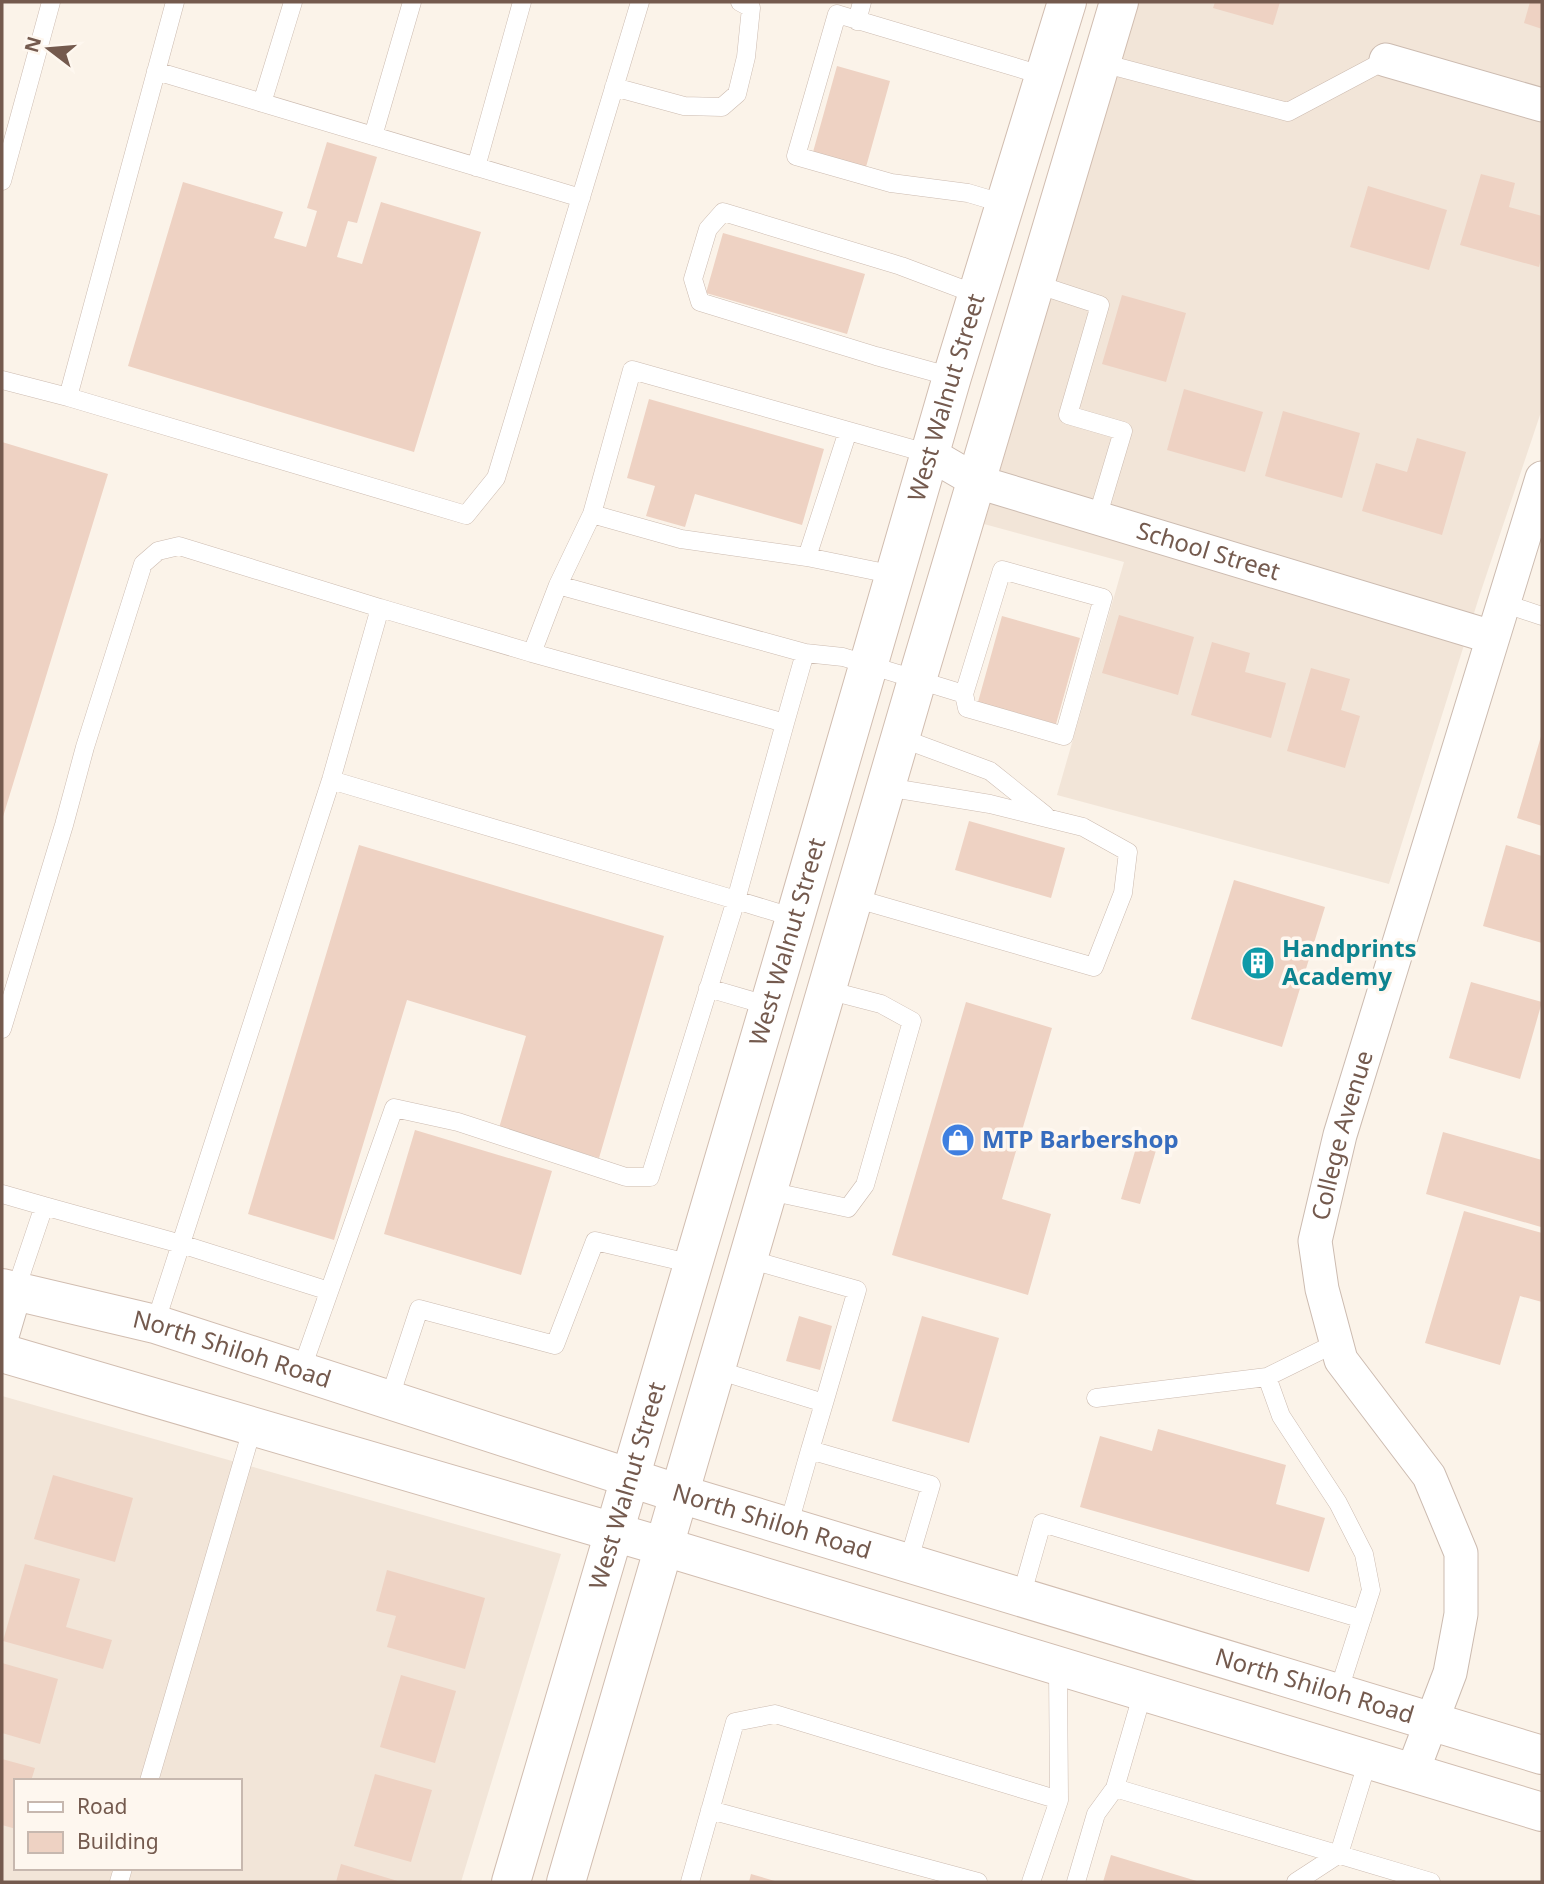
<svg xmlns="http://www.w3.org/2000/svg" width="1544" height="1884" font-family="'Noto Sans',sans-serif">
  <rect width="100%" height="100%" fill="#fbf3e9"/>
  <!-- residential -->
  <path fill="#f2e5d8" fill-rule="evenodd" d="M1139,2H1542V409L1480,594L1389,884L1057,795L1124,562L984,524Z
    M2,1396L561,1554L461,1882H2ZM16,1781H240V1868H16Z"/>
  <!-- building -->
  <path fill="#eed2c3" d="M1215,2H1280L1273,25L1213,8Z
    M1530,2H1542V29L1524,23Z
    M837,66L890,81L866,167L813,152Z
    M327,142L377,157L357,223L348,221L337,257L362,264L381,202L481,232L414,452L128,366L183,182L283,212L274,238L306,247L317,211L307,208Z
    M1481,174L1515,183L1509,207L1542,216V254L1539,267L1460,245Z
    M1368,186L1447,210L1429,270L1350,247Z
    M723,233L865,274L847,334L706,293Z
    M1122,295L1186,313L1166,382L1102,364Z
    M1184,389L1263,412L1245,472L1167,450Z
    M649,399L824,449L802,525L695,494L685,527L646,516L655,486L627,478Z
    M1283,411L1360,433L1342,498L1265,476Z
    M1417,438L1466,452L1442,535L1362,511L1376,463L1407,472Z
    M2,442L108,474L2,820Z
    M1119,615L1194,637L1178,695L1102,673Z
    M1002,616L1080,638L1056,724L978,702Z
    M1212,642L1250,653L1245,672L1286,683L1271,738L1191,715Z
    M1311,668L1350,679L1341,710L1360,716L1345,768L1287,751Z
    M1542,733V826L1517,818Z
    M969,821L1065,848L1051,898L955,870Z
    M359,845L664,936L599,1158L499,1128L526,1036L407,1000L334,1240L248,1214Z
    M1506,845L1542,856V943L1483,926Z
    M1234,880L1325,907L1282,1047L1191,1019Z
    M1471,982L1542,1002L1520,1079L1449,1058Z
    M966,1002L1052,1028L1002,1199L1051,1214L1028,1295L892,1255Z
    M415,1130L552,1171L521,1275L384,1234Z
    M1443,1132L1542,1160L1541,1227L1426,1194Z
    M1138,1141L1157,1147L1140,1204L1121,1199Z
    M1464,1211L1542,1233V1302L1520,1296L1500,1365L1425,1343Z
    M799,1316L832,1326L820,1370L786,1361Z
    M922,1316L999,1338L969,1443L892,1421Z
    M1158,1429L1286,1465L1276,1504L1325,1518L1309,1572L1080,1507L1100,1436L1152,1451Z
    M53,1475L133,1498L115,1562L34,1539Z
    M25,1564L80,1579L66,1627L112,1640L103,1669L3,1641Z
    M387,1570L485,1598L465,1669L387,1647L396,1616L376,1611Z
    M2,1663L58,1679L40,1744L2,1733Z
    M401,1675L456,1691L435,1763L380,1747Z
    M2,1759L35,1768L31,1781H16V1829L2,1825Z
    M375,1774L432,1790L411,1862L354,1846Z
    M1111,1855L1200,1882H1103Z
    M341,1864L401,1882H336Z
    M751,1874L778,1882H749Z"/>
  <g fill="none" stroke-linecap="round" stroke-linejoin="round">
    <defs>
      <path id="service" d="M175,2L68,397L466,515L496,478L640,2
        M857,21L862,2
        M1102,63L1288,112L1386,60
        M156,71L581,198
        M614,87L684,106L722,107L737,94L746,57L751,8L740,2
        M262,103L293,2
        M373,136L412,2
        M476,167L522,2
        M2,181L51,2
        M1005,204L968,193L891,183L796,156L837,14L1045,76
        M1036,284L1100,305L1068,415L1123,431L1097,518
        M952,377L876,356L700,302L693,279L708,229L723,212L901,266L978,295
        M2,380L68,397
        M592,514L681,539L807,557L895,575
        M807,557L848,431
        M558,585L805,653L843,657L964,694L1002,570L1103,598L1064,736L967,708L964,694
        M1503,603L1542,616
        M532,653L785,723L805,653
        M901,738L990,771L1045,815
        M331,780L736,900L785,723
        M854,898L1094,967L1123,893L1128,852L1083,827L990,804L886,787
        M708,988L770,1006
        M2,1029L64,825L85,747L143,564L158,551L179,546L380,608
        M769,1191L848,1208L865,1185L912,1021L881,1004L827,990
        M2,1194L44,1206
        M748,1259L857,1290L824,1403
        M15,1292L44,1206L181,1244L329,1291
        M155,1324L331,780L380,608L532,653L558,585L592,514L632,370L930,454
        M717,1370L824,1403L810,1450
        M301,1371L394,1108L458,1122L626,1177H650L736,900L795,918
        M1267,1377L1281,1416L1338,1503L1364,1554L1371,1590L1338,1693
        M1096,1398L1267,1377L1336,1343
        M389,1400L419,1309L555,1345L595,1241L693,1264
        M788,1527L810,1450L931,1485L908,1563
        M1021,1597L1042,1523L1362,1619
        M149,1781L253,1426
        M1115,1788L1431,1882
        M710,1810L978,1882
        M119,1882L123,1868
        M690,1882L735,1722L775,1714L1059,1800L1058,1667
        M1031,1882L1059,1800
        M1076,1882L1096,1814L1115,1788L1143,1692
        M1296,1882L1339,1854L1368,1760"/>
      <g id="minor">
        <path d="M1386,60L1542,105"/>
        <path id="s1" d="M930,454L978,482L1492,637"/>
        <path d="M2,1336L15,1292"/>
        <path id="s2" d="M1412,1773L1450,1673L1461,1614V1553L1429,1476L1341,1360L1322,1289L1315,1241L1340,1135L1542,478"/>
      </g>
      <g id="secondary">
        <path id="s3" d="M2,1288L155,1324L680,1494L1542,1755"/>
        <path d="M2,1353L665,1547L1542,1812"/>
        <path id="s4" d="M511,1882L795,918L952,377L1067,2"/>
        <path d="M566,1882L917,680L1119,2"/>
      </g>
    </defs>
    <!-- service casing -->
    <use href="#service" stroke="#ccbbb0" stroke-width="19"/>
    <!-- minor casing -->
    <use href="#minor" stroke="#ccbbb0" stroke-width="35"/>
    <!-- secondary casing -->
    <use href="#secondary" stroke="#d1bdb0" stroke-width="40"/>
    <!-- service -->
    <use href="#service" stroke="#fff" stroke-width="18"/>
    <!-- minor -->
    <use href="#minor" stroke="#fff" stroke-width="33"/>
    <!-- secondary -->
    <use href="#secondary" stroke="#fff" stroke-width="38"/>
  </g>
  <!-- icons -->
  <defs>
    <symbol id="building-disc" viewBox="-11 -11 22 22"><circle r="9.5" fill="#0f9aa8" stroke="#fef7ef"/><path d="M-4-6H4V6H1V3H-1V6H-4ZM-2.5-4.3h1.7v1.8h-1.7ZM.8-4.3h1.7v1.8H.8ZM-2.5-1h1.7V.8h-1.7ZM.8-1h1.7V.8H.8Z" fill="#fff"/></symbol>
    <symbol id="shop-disc" viewBox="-11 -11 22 22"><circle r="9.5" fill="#3f7fe0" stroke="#fef7ef"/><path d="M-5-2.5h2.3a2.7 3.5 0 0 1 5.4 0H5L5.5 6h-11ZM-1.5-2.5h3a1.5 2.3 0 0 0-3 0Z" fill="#fff"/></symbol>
  </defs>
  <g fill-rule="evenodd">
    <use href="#building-disc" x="1239" y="944" width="38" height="38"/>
    <use href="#shop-disc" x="939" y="1121" width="38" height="38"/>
  </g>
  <g text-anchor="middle" stroke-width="7" stroke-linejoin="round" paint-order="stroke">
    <!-- street labels -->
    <g font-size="24" fill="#745a4e" stroke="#fef7ef">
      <text dy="8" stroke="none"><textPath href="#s4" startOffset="1547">West Walnut Street</textPath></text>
      <text dy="8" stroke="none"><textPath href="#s1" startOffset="296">School Street</textPath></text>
      <text dy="8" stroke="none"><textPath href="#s4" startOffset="980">West Walnut Street</textPath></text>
      <text dy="8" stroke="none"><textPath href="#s2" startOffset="688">College Avenue</textPath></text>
      <text dy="8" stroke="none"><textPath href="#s3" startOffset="238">North Shiloh Road</textPath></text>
      <text dy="8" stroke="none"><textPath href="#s4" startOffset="413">West Walnut Street</textPath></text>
      <text dy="8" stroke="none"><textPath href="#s3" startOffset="805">North Shiloh Road</textPath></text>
      <text dy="8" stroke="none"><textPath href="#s3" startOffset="1372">North Shiloh Road</textPath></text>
    </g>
    <!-- culture labels -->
    <g font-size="24" font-weight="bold" fill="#0d838f" stroke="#fef7ef" text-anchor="start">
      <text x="1282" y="957">Handprints<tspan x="1282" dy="28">Academy</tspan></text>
    </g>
    <!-- shop labels -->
    <g font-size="24" font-weight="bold" fill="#366cbe" stroke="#fef7ef" text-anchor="start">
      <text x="982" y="1148">MTP Barbershop</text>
    </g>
  </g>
  <!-- border -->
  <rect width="1544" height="1884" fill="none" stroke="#745a4e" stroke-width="7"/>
  <!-- legend -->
  <rect x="14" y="1779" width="228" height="91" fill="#fef7ef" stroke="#c7b8af" stroke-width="2"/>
  <rect x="28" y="1802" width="35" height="10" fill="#ffffff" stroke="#c7b8af" stroke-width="2"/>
  <text x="77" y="1814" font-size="21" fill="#745a4e">Road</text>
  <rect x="28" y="1832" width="35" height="21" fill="#eed2c3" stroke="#c7b8af" stroke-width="2"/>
  <text x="77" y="1849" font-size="21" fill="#745a4e">Building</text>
  <!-- north arrow -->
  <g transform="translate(49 49) rotate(286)" stroke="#fef7ef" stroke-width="5" paint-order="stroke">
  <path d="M0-5L12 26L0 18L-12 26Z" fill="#745a4e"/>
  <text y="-10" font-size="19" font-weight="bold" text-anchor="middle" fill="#745a4e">N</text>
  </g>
</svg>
